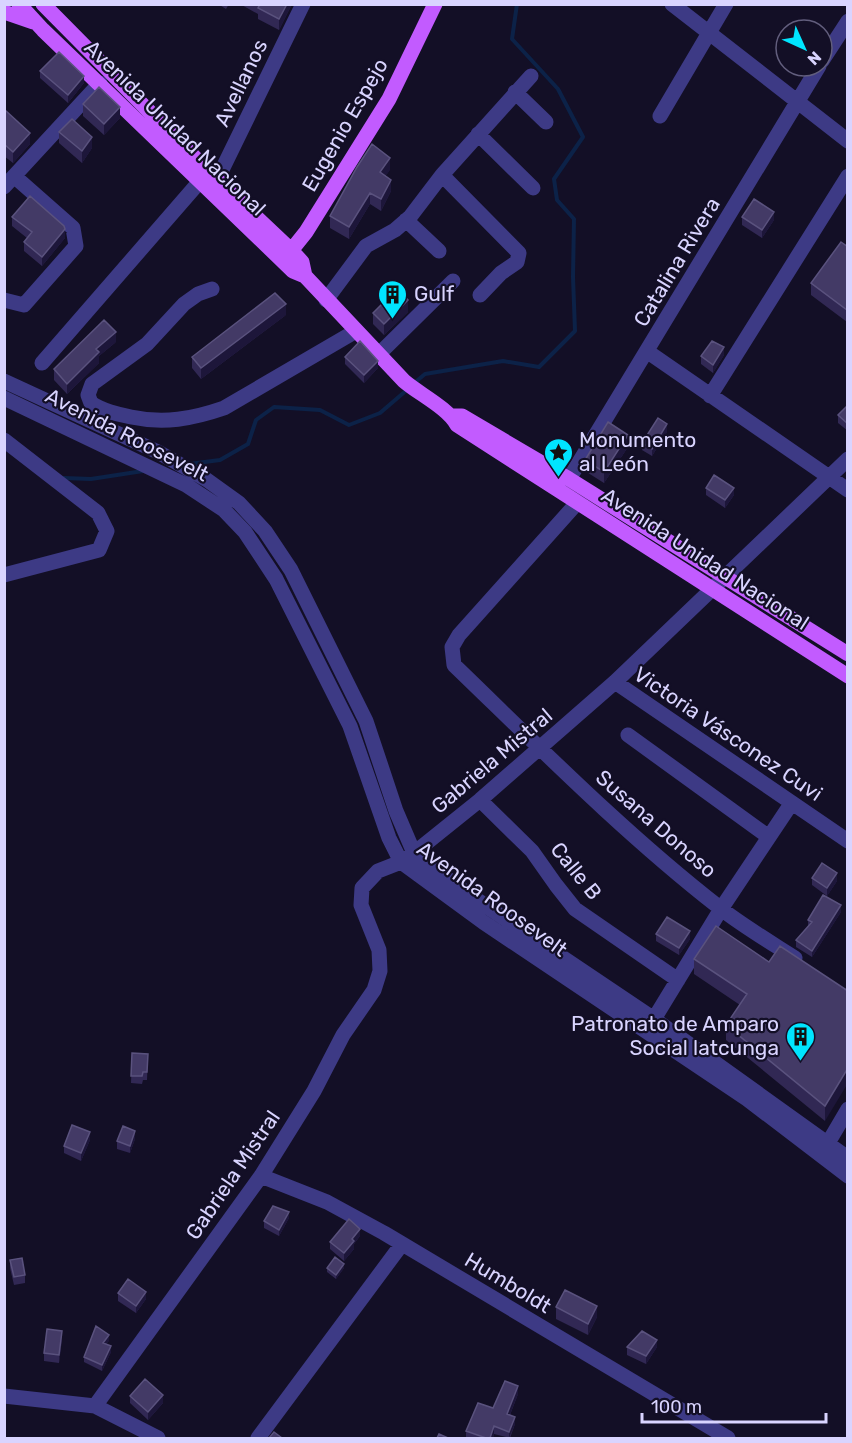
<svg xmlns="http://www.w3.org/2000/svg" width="852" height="1443" font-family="Rubik,sans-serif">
  <rect width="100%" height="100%" fill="#130f26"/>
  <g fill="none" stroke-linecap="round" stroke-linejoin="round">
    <!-- stream -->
    <path stroke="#0c2248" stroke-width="4" d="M413,384L425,374L503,361L539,367L575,331L573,277L574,219L557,200L554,179L583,137L558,89L512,39L517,4
      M189,464L220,460L248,444L256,420L274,407L320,410L349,425L380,413L408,389
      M64,478L91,479L143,471"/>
    <!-- minor -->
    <path stroke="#3d3a85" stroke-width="15" d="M672,4L848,141
      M822,61L848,21
      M515,92L546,122
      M660,116L726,4
      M478,134L533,188
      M442,175L531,76
      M217,180L303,4
      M4,187L100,83
      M406,220L439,251
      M212,289L198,294L184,304L147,344L92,384L88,395L91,403C103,411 117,414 131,417C164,424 192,419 224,408L356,331
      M4,300L24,305L76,246L73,228L14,176
      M326,300L366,246L395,230L410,217L442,175L519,253L517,262L501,273L480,295
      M648,352L848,490
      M379,354L453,281
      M42,363L201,180
      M4,381L158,452L207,480L239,503L265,531L291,570L366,721L396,811L414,853L458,887L654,1019L848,1158
      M710,396L848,176
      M4,398L186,485L224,510L245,532L276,579L350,726L389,838L401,862L483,922L747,1099L848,1176
      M4,440L98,513L107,531L99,550L4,575
      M569,479L819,66
      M577,503L459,635L452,647L454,665C540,748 625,834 720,908C743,926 770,942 795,958
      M615,682L848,841
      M628,735L769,837
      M480,800L532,851L556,885L575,909L678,980
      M654,1019L721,909L791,804
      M828,1143L848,1109
      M261,1176L327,1202L384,1233L728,1438
      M4,1396L95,1406L158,1438
      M95,1406L261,1176L314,1091L343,1035L374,990L380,971L379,950L361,905L362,888L378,871L401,862L414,853L480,800L615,682L848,459
      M258,1438L402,1244"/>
    <!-- major -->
    <path stroke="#c25bff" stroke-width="15" d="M19,4L43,30L293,271L305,276L404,381C419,394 448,408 457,425L848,676
      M43,4L217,180L292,251L302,262L305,276
      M4,12L33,22
      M286,257L306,232L389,99L435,4
      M453,416H462L569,479L848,654"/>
  </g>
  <!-- wall -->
  <path fill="#312854" d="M218,4H229L226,9Z
    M240,4H292L279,30L258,19V14Z
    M40,71L84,83L68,103L40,78Z
    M83,104L120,118L104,135L83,116Z
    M4,111L30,144L13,163L4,156Z
    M59,132L92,148L82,163L59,143Z
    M390,170L385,176L391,191L381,211L370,204L349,239L330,228V216Z
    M12,217L65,238L42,266L24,251V242L27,238L12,226Z
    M742,217L774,220L762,238L742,225Z
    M848,247L847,322L811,295V283Z
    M408,312L384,335L373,324V313Z
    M286,315L201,379L192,368V357Z
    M116,342L99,356V363L67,394L54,380V369Z
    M724,355L713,373L701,364V356Z
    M345,357L378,368L364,383L345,364Z
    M848,405V431L838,423V415Z
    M667,432L652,456L642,450V443Z
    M628,447L604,483L585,471V460Z
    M706,488L734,495L725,508L706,495Z
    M812,878L837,881L827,896L812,885Z
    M841,912L812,957L796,947V940L808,926V920Z
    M656,934L690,939L679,955L656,941Z
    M694,959L769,962L848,991L825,1121L726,1040V1025L740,1005L694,974Z
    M132,1053L148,1054L147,1080H143L142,1084L131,1083Z
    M135,1139L130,1153L117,1149V1141Z
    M90,1140L81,1161L64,1153V1146Z
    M289,1218L279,1236L264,1228V1221Z
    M360,1236L354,1244V1249L344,1261L330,1249V1242Z
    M10,1260L25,1275V1283L14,1285L10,1268Z
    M327,1268H344L336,1279L327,1272Z
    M118,1293L146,1299L136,1313L118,1301Z
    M556,1307L597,1317L588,1335L556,1319Z
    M62,1339L59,1363L44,1361V1353Z
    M109,1341L106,1344L111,1352L102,1371L84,1362V1357Z
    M627,1347H657L646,1364L627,1355Z
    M518,1394L510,1415L515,1424L510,1438L494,1434L493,1438H466V1431L493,1408Z
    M130,1396L163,1403L148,1420L130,1403Z
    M848,1406V1417L846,1415V1407Z"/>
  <!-- shaded-wall -->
  <path fill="#1d163a" d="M287,4H292L279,30V19Z
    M84,76V83L68,103V95Z
    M120,107V118L104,135V124Z
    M30,133V144L13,163V152Z
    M92,137V148L82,163V151Z
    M390,158V170L380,184V172Z
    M391,180V191L381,211V199Z
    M370,193V204L349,239V227Z
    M774,212V220L762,238V230Z
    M65,229V238L42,266V257Z
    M408,300V312L384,335V324Z
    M286,304V315L201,379V368Z
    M116,332V342L99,356V363L67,394V384L96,349Z
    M724,347V355L713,373V365Z
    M378,361V368L364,383V375Z
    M667,424V432L652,456V449Z
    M628,435V447L604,483V472Z
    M734,488V495L725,508V500Z
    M837,873V881L827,896V888Z
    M841,905V912L812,957V951Z
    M690,931V939L679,955V948Z
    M848,1068V1083L825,1121V1106Z
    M135,1131V1139L130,1153V1146Z
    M90,1132V1140L81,1161V1153Z
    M289,1212V1218L279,1236V1230Z
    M360,1229V1236L354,1244V1249L344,1261V1253L352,1239Z
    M344,1264V1268L336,1279V1275Z
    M146,1292V1299L136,1313V1306Z
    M597,1306V1317L588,1335V1324Z
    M62,1331V1339L59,1363V1355Z
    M109,1335V1341L103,1348V1343Z
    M657,1340V1347L646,1364V1356Z
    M111,1346V1352L102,1371V1365Z
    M518,1386V1394L507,1422V1414Z
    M163,1395V1403L148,1420V1412Z
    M515,1417V1424L509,1438V1432Z
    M494,1426V1434L493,1438H490Z"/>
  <!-- building -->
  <path fill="#433a66" stroke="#5a527e" stroke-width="1.5" d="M260,4H287L279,19L258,8Z
    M59,52L84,76L68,95L40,71Z
    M99,87L120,107L104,124L83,104Z
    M5,110L30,133L13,152L4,144Z
    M72,119L92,137L82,151L59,132Z
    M372,144L390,158L380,172L391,180L381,199L370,193L349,227L330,216L357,167Z
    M30,196L64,226L65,229L42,257L24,242L32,232L12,217Z
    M754,199L774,212L762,230L742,217Z
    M841,242L848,247L847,310L811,283Z
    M397,289L408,300L384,324L373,313Z
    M275,293L286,304L201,368L192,357Z
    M104,320L116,332L96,349L99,352L67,384L54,369Z
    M360,341L378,361L364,375L345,357Z
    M712,341L724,347L713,365L701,356Z
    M848,405V424L838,415Z
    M658,418L667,424L652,449L642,443Z
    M608,422L628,435L604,472L585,460Z
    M714,475L734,488L725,500L706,488Z
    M822,863L837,873L827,888L812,878Z
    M823,895L841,905L812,951L796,940L812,922L808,920Z
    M667,917L690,931L679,948L656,934Z
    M716,926L769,962L780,946L848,991V1068L825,1106L726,1025L747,994L694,959Z
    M132,1053L148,1054L147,1072H143L142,1076H131Z
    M72,1125L90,1132L81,1153L64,1146Z
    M123,1126L135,1131L130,1146L117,1141Z
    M273,1206L289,1212L279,1230L264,1221Z
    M349,1219L360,1229L352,1239L354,1241L344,1253L330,1242Z
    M335,1257L344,1264L336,1275L327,1268Z
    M22,1258L25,1275L14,1277L10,1260Z
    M128,1279L146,1292L136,1306L118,1293Z
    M565,1290L597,1306L588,1324L556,1307Z
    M96,1326L109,1335L103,1343L111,1346L102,1365L84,1357Z
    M47,1329L62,1331L59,1355L44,1353Z
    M642,1331L657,1340L646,1356L627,1347Z
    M145,1379L163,1395L148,1412L130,1396Z
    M505,1381L518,1386L507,1414L515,1417L509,1432L494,1426L490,1438H486L466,1431L478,1403L493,1408Z
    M274,1432L282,1438H269Z
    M439,1434L448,1438H437Z"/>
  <!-- icons -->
  <defs>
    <symbol id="building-pin" viewBox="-11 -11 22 30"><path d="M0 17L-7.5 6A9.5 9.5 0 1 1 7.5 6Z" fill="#00e5ff" stroke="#130f26"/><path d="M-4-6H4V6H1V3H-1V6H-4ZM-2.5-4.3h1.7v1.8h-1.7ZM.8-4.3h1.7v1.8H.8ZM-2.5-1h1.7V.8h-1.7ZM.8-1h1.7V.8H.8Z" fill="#111"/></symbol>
    <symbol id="sight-pin" viewBox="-11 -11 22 30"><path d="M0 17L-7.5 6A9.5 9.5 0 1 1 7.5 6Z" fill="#00e5ff" stroke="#130f26"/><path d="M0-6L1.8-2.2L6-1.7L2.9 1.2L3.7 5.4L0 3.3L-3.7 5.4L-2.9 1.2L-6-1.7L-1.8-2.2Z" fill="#111"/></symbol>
  </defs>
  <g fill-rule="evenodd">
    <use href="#building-pin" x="376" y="278" width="33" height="45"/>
    <use href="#sight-pin" x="542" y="436" width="33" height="45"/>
    <use href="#building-pin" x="784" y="1020" width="33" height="45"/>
  </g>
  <g text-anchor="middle" stroke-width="4.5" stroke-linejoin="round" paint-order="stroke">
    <!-- street labels -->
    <g font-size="21" fill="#d9d4ff" stroke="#130f26">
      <text transform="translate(241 83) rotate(-64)" y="7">Avellanos</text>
      <text transform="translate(345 125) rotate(-60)" y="7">Eugenio Espejo</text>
      <text transform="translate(175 128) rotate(44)" y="7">Avenida Unidad Nacional</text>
      <text transform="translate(677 262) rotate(-59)" y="7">Catalina Rivera</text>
      <text transform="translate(127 435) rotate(27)" y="7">Avenida Roosevelt</text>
      <text transform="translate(705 559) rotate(33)" y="7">Avenida Unidad Nacional</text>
      <text transform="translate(728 734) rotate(34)" y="7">Victoria Vásconez Cuvi</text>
      <text transform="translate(492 761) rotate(-40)" y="7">Gabriela Mistral</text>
      <text transform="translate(656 824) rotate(41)" y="7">Susana Donoso</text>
      <text transform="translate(576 871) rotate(51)" y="7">Calle B</text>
      <text transform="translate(492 899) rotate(36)" y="7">Avenida Roosevelt</text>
      <text transform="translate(233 1175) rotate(-56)" y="7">Gabriela Mistral</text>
      <text transform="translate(508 1283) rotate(31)" y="7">Humboldt</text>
    </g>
    <!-- poi labels -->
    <g font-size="21" fill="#d9d4ff" stroke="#130f26" text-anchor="start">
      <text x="414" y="301">Gulf</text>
      <text x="579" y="447">Monumento<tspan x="579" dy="24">al León</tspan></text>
      <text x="779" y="1031" text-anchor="end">Patronato de Amparo<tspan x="779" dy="24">Social latcunga</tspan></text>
    </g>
  </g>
  <!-- border -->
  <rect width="852" height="1443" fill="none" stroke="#d9d4ff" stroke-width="12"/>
  <!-- north arrow -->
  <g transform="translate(804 48) rotate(135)"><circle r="28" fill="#130f26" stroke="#625e7d" stroke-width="1.5"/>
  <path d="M0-4.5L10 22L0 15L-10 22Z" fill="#00e5ff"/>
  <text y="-9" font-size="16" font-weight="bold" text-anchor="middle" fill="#d9d4ff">N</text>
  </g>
  <!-- scale -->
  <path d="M642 1413v9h184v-9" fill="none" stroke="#d9d4ff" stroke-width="3"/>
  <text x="651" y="1413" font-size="18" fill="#d9d4ff" stroke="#130f26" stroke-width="4.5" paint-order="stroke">100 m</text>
</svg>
